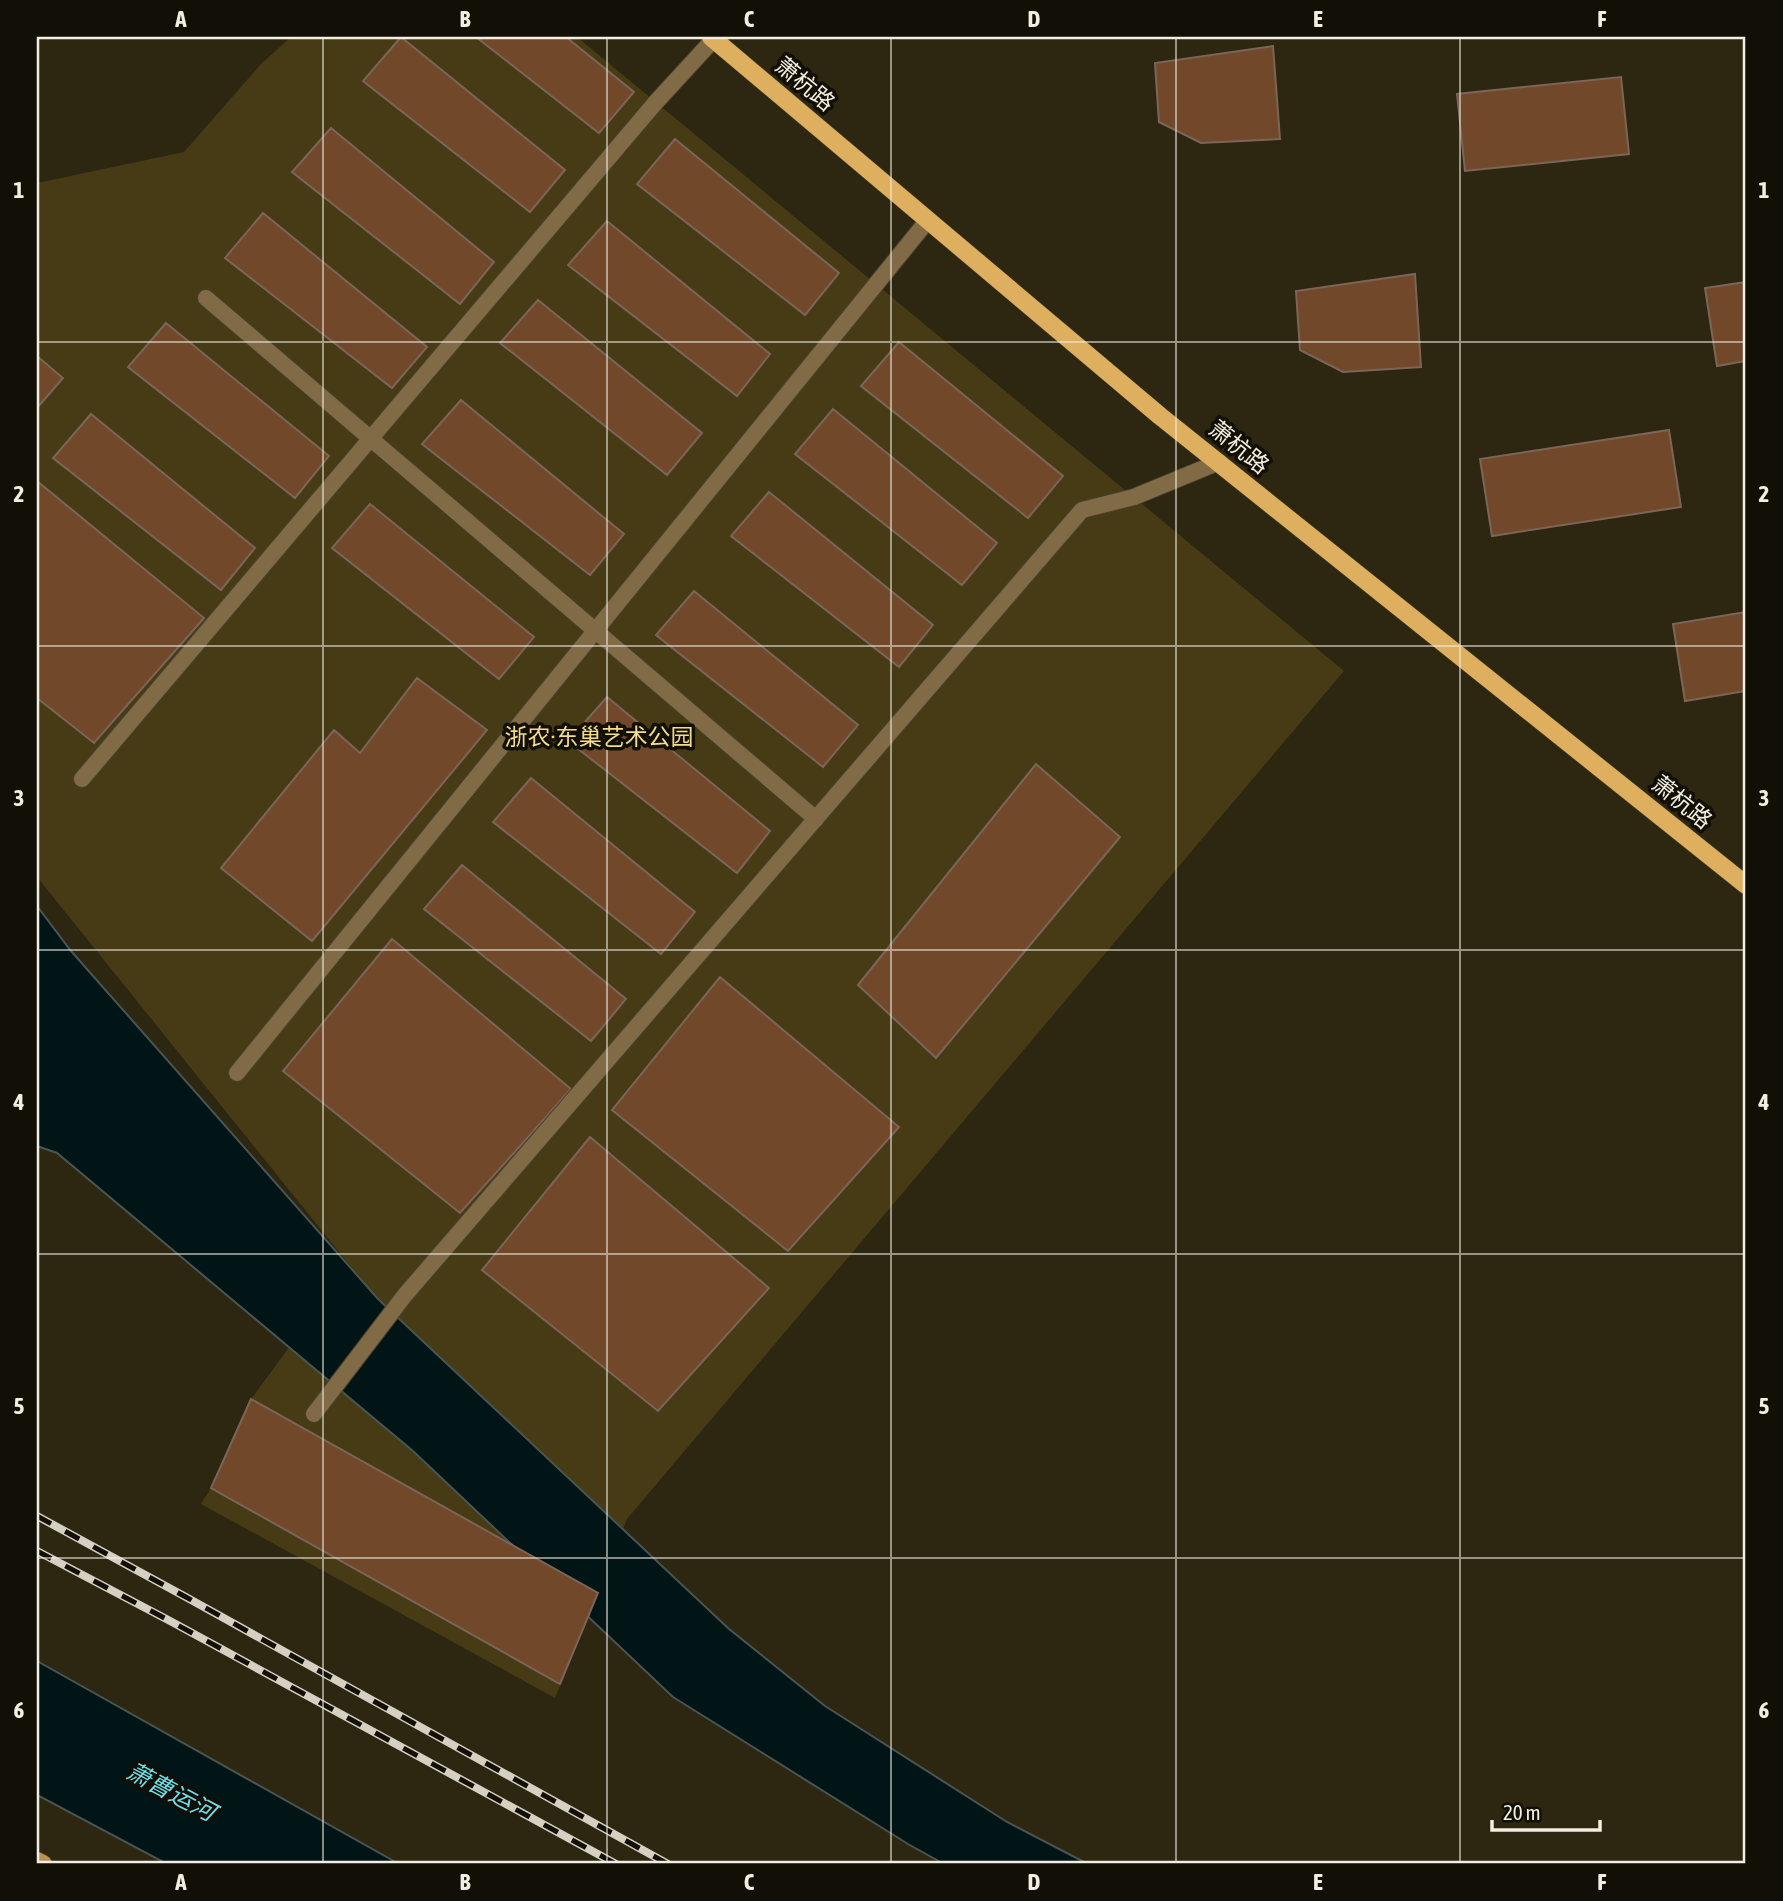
<svg xmlns="http://www.w3.org/2000/svg" width="1783" height="1901" font-family="'Asap Condensed','Noto Sans SC',sans-serif">
  <rect width="100%" height="100%" fill="#2d2611"/>
  <!-- green -->
  <path fill="#463b15" d="M291,37H577L1344,671L627,1519L555,1698L201,1504L211,1488L251,1399L304,1327L364,1283L37,877V183L184,152L261,64Z"/>
  <!-- water -->
  <path fill="#011416" stroke="#495553" stroke-width="2" d="M37,906L71,951L378,1299L729,1629L825,1706L1007,1822L1088,1864H944L908,1844L673,1697L413,1451L57,1153L37,1146Z
    M37,1661L399,1864H167L37,1795Z"/>
  <!-- building -->
  <path fill="#72482b" stroke="#7b6557" stroke-width="2" d="M401,37L565,170L530,212L363,81Z
    M476,37H566L634,92L599,133Z
    M1273,46L1280,139L1201,143L1159,122L1155,63Z
    M1621,77L1629,154L1465,171L1457,94Z
    M331,128L494,262L460,304L292,172Z
    M675,139L839,273L805,315L637,184Z
    M263,213L427,347L392,388L225,258Z
    M607,221L770,354L737,396L568,265Z
    M1415,274L1421,367L1343,372L1300,350L1296,291Z
    M1746,282V361L1717,366L1705,288Z
    M538,300L702,433L667,475L500,343Z
    M166,323L329,456L295,498L128,367Z
    M899,342L1063,476L1028,518L861,386Z
    M37,356L63,378L37,408Z
    M461,400L624,534L590,575L422,444Z
    M833,409L997,543L962,585L795,454Z
    M91,414L255,548L221,590L53,458Z
    M1669,430L1681,507L1492,536L1480,459Z
    M37,481L204,618L94,743L37,698Z
    M769,492L933,625L899,667L731,536Z
    M370,504L534,637L499,679L332,548Z
    M694,591L858,725L823,767L656,635Z
    M1746,612V691L1685,701L1673,624Z
    M417,678L487,730L312,941L221,868L334,730L360,753Z
    M607,697L770,831L737,873L568,741Z
    M1036,764L1120,837L936,1058L858,985Z
    M531,778L695,912L661,954L493,822Z
    M462,865L626,999L591,1041L424,909Z
    M392,939L571,1089L460,1213L283,1071Z
    M720,977L899,1127L788,1251L612,1110Z
    M590,1137L769,1288L658,1411L482,1270Z
    M251,1399L598,1593L560,1684L211,1488Z"/>
  <g fill="none" stroke-linecap="round" stroke-linejoin="round">
    <defs>
      <path id="service" d="M206,298L816,819
        M82,779L656,102L714,39
        M237,1073L928,220
        M314,1414L405,1295L1082,510L1134,497L1219,462"/>
      <path id="secondary" d="M37,1861L43,1864"/>
      <path id="primary" d="M711,37L1160,416L1746,885"/>
    </defs>
    <!-- service casing -->
    <use href="#service" stroke="#49422e" stroke-width="18"/>
    <!-- secondary casing -->
    <use href="#secondary" stroke="#49422e" stroke-width="19"/>
    <!-- primary casing -->
    <use href="#primary" stroke="#49422e" stroke-width="19"/>
    <!-- service -->
    <use href="#service" stroke="#816b46" stroke-width="16"/>
    <!-- secondary -->
    <use href="#secondary" stroke="#b59155" stroke-width="18"/>
    <!-- primary -->
    <use href="#primary" stroke="#ddaf5f" stroke-width="18"/>
    <defs>
      <path id="rail" d="M37,1516L184,1596L668,1864
        M37,1551L172,1622L616,1864"/>
    </defs>
    <!-- rail casing -->
    <use href="#rail" stroke="#d5d0c2" stroke-width="8"/>
    <!-- rail -->
    <use href="#rail" stroke="#120f07" stroke-width="5" stroke-dasharray="16" stroke-linecap="butt"/>
  </g>
  <!-- grid -->
  <path fill="none" stroke="#f2eee1" stroke-width="2" stroke-opacity="0.55" d="M323,37V1864M607,37V1864M891,37V1864M1176,37V1864M1460,37V1864M37,342H1746M37,646H1746M37,950H1746M37,1254H1746M37,1558H1746"/>
  <g text-anchor="middle" stroke-width="7" stroke-linejoin="round" paint-order="stroke">
    <!-- street labels -->
    <g font-size="23" fill="#f2eee1" stroke="#120f07">
      <text transform="translate(805 84) rotate(40)" y="8">萧杭路</text>
      <text transform="translate(1239 447) rotate(39)" y="8">萧杭路</text>
      <text transform="translate(1682 802) rotate(39)" y="8">萧杭路</text>
    </g>
    <!-- park labels -->
    <g font-size="23" fill="#f4dc8d" stroke="#120f07">
      <text x="599" y="745">浙农·东巢艺术公园</text>
    </g>
    <!-- water labels -->
    <g font-size="24" font-style="italic" fill="#70dde9" stroke="#120f07">
      <text transform="translate(171 1792) rotate(28)" y="8">萧曹运河</text>
    </g>
  </g>
  <!-- border -->
  <rect width="1783" height="1901" fill="none" stroke="#120f07" stroke-width="77"/>
  <!-- scale -->
  <path d="M1492 1820v10h108v-10" fill="none" stroke="#f2eee1" stroke-width="3.5"/>
  <text x="1503" y="1820" font-size="21" fill="#f2eee1" stroke="#120f07" stroke-width="5" paint-order="stroke">20 m</text>
  <rect x="38" y="38" width="1706" height="1824" fill="none" stroke="#f2eee1" stroke-width="2.5"/>
  <g font-size="23" text-anchor="middle" font-weight="bold" fill="#f2eee1">
    <text x="181" y="27">A</text>
    <text x="465" y="27">B</text>
    <text x="749" y="27">C</text>
    <text x="1034" y="27">D</text>
    <text x="1318" y="27">E</text>
    <text x="1602" y="27">F</text>
    <text x="19" y="198">1</text>
    <text x="1764" y="198">1</text>
    <text x="19" y="502">2</text>
    <text x="1764" y="502">2</text>
    <text x="19" y="806">3</text>
    <text x="1764" y="806">3</text>
    <text x="19" y="1110">4</text>
    <text x="1764" y="1110">4</text>
    <text x="19" y="1414">5</text>
    <text x="1764" y="1414">5</text>
    <text x="19" y="1718">6</text>
    <text x="1764" y="1718">6</text>
    <text x="181" y="1890">A</text>
    <text x="465" y="1890">B</text>
    <text x="749" y="1890">C</text>
    <text x="1034" y="1890">D</text>
    <text x="1318" y="1890">E</text>
    <text x="1602" y="1890">F</text>
  </g>
</svg>
